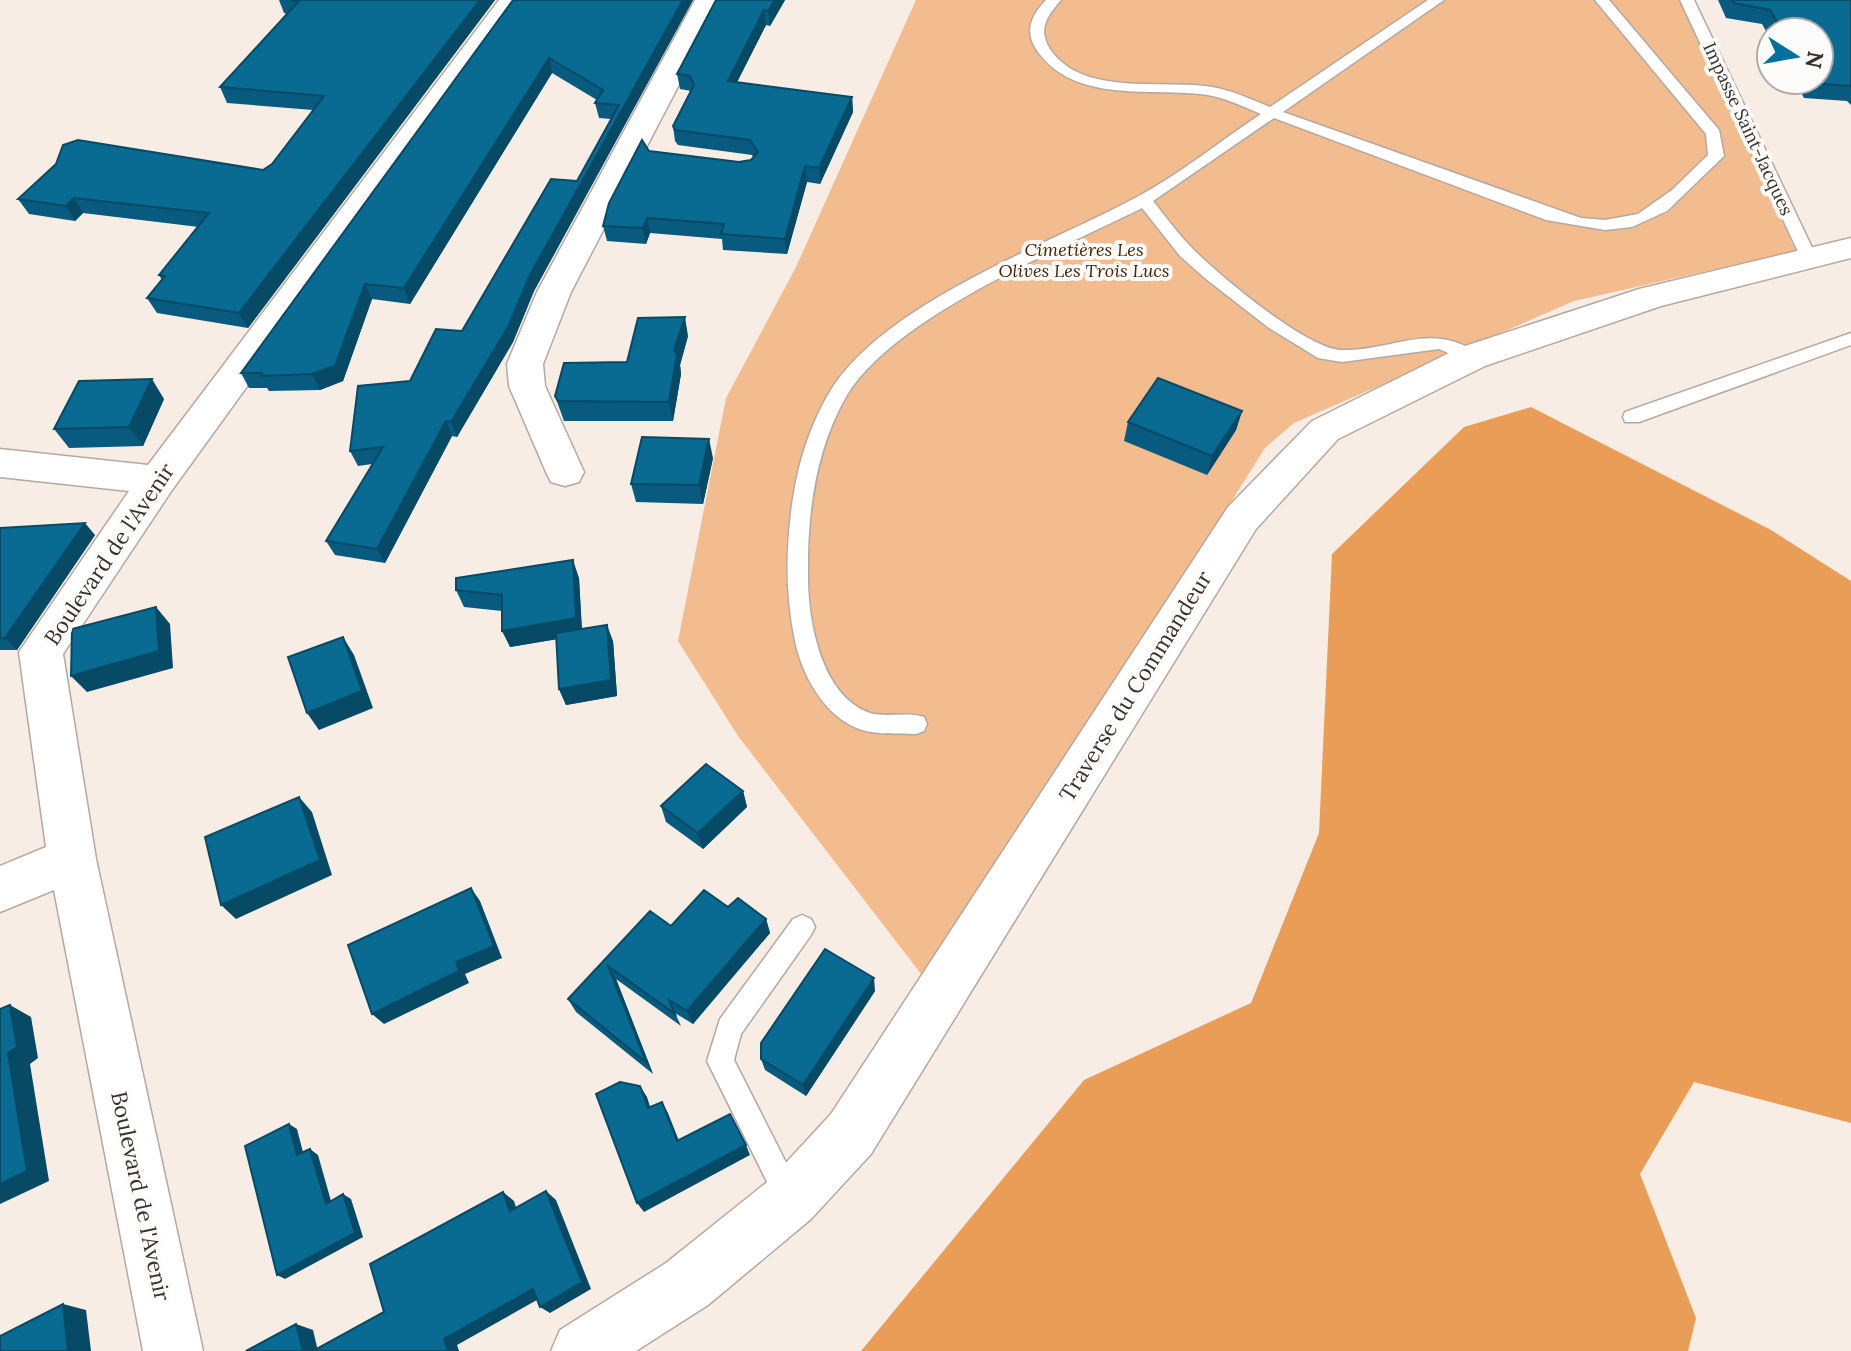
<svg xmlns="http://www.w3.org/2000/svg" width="1851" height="1351" font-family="Lora,serif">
  <rect width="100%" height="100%" fill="#f8ede4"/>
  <!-- green -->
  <path fill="#f2bc8f" d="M916,0H1680L1796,251L1574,301L1294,423L1265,448L928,983L738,736L678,641L726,398L796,267Z"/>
  <!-- forest -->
  <path fill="#ea9d57" d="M1531,407L1771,530L1851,581V1123L1694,1082L1640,1174L1696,1318L1688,1351H861L1084,1080L1251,1003L1319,833L1332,554L1464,427Z"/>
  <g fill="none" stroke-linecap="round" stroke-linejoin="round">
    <defs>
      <path id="service" d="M1046,0H1061C1048,15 1037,29 1050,49C1082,97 1162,79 1212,87C1232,90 1252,100 1270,107L1428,0H1444L1283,112L1581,218L1605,220L1638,214L1672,190L1708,155L1706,134L1595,0H1609L1719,130L1724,156L1667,211L1632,227L1605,230L1546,220L1274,118L1153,201C1166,217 1178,234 1192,248C1217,274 1308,350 1342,350C1394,351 1429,321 1478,353V361H1466L1439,349L1342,362L1318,358L1269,328L1206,279L1180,256L1142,208C1060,249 894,317 847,395C815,450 807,514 808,577C808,621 821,696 870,713C887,718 907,711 924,717L927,724L924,731L916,734C899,733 878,735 862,730C824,718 800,672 794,636C785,589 786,545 793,498C799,459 812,419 834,385C893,300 1045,246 1135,198C1179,175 1220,141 1261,114C1244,107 1226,98 1208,95C1151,87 1073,105 1036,49C1024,31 1032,14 1046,0Z
        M1680,0H1694L1817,258L1815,262H1803L1801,258Z
        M1851,333V345L1639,422H1625L1623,417L1625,412Z
        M802,915L811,919L815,927L811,935L741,1034L734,1060L804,1198L800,1208L790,1212L780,1208L707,1061L720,1019L793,919Z"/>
      <path id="minor" d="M499,0H527L172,490L63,654L96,859L203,1351H143L54,890L0,912V866L46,847L19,652L129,491L0,477V449L148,465Z
        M695,0H723L571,292L543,364L545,386L584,472L579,482L565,486L551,482L546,472L509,386L507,364L537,292Z
        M1851,238V258L1661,306L1485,366L1338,439L1256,529L871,1154L811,1219L708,1305L636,1351H551L560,1330L666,1263L771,1179L831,1114L1228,507L1312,421L1459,348L1639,289Z"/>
    </defs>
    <!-- service casing -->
    <use href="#service" stroke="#b4a9a1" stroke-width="3"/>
    <!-- minor casing -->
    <use href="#minor" stroke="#b4a9a1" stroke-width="3"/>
    <!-- service -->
    <use href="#service" fill="#fff" fill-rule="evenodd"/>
    <!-- minor -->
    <use href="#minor" fill="#fff" fill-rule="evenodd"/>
  </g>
  <!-- wall -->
  <path fill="#085b7e" d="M279,0H495L248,328L157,313L147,298L162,280L159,275L199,227L83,213L75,221L29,214L18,199L263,170L272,164L313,110L227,103L220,87L287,14L284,13Z
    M513,0H693L534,291L513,342L457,437L452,436L385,563L335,555L326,541L372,464L358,466L350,451L410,381L462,331L577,181L611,119L599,118L595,103L597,100L552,73L410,304L372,299L343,381L320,390L269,391L267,388H249L241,373Z
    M716,0H785L770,26L766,25L737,82L852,97L853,112L820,184L807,182L787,254L723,250L722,239L650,233L646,244L607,241L603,226L649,151L739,162L751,160L753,157L752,155L678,145L675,141L673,126L691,91L680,89L677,74Z
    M1718,0H1851V105L1847,101L1804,98L1794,80H1819V32H1771V40L1762,24L1726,18Z
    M688,336L680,365L681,374L673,421H564L555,396L627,362Z
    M164,399L143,446L69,448L54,429Z
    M1242,411L1236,430L1207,475L1124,441L1128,422Z
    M713,458L703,504L636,502L631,484Z
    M0,528L95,535L17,650H0Z
    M579,578L582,629L613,641L617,696L566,705L559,689L557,639L510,647L502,611L464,607L456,590Z
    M743,791L747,807L703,849L666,822L661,806Z
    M728,907L766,919L770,933L693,1024L675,1013L681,1026L616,979L653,1074L576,1012L568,999L650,911L671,926Z
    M875,991L806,1096L765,1070L761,1059Z"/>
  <!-- shaded-wall -->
  <path fill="#064a66" d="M480,0H495L248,328L239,313Z
    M683,0H693L534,291L513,342L457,437L451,422L530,275Z
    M775,0H785L770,26L768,11Z
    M764,10L766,25L730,96L728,81Z
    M549,58L552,73L410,304L404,288Z
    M852,97L853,112L820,184L819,168Z
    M805,166L807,182L787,254L785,239Z
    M74,198L83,213L75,221L66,206Z
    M647,218L650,233L646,244L643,228Z
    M365,284L372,299L343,381L320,390L312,374Z
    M685,317L688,336L680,365L681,374L673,421L669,402L674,350Z
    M152,379L164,399L143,446L129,427Z
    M1242,411L1236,430L1207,475L1212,456Z
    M446,421L452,436L385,563L377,549Z
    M709,439L713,458L703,504L699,485Z
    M85,523L95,535L17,650L5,638Z
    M573,560L579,578L582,635L510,647L502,631Z
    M156,607L170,624L173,668L87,692L71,676Z
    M607,625L613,641L617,696L566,705L559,689Z
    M343,637L354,655L373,708L319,730L307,713Z
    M743,791L747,807L703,849L698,833Z
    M299,797L312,812L332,875L236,919L221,905Z
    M471,888L480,901L502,958L465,974L469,983L384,1024L372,1014L456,962Z
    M766,919L770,933L693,1024L687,1011Z
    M608,966L616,979L653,1074L646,1062Z
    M874,978L875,991L806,1096L803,1085Z
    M10,1005L31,1017L38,1058L30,1064L49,1181L0,1204V1184Z
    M640,1086L647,1097L654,1119L648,1108Z
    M662,1102L668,1113L683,1151L677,1141Z
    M289,1124L297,1129L305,1160L297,1155Z
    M746,1145L750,1155L644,1212L637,1203Z
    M310,1149L318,1155L333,1208L326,1204Z
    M546,1191L556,1200L591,1289L550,1313L540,1307Z
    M503,1192L514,1201L520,1220L510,1211Z
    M343,1194L351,1199L363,1237L285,1279L277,1275Z
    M533,1289L544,1296L457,1345L459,1351H448L444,1339Z
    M63,1304L86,1310L91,1351H68Z
    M296,1324L313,1330L318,1351H303Z"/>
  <!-- building -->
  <path fill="#096a92" stroke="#064a66" stroke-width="2" d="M291,0H480L239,313L147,298L165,276L159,275L209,213L74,198L66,206L18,199L56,164L63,145L78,140L263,170L272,164L324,96L220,87L299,1Z
    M513,0H683L530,275L508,327L451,422L446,421L377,549L326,541L383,447L350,451L358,386L410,381L436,329L462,331L551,179L577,181L619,105L595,103L603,90L549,58L404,288L365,284L335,366L312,374L261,376L262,373H241Z
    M716,0H775L768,11L764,10L728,81L852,97L819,168L805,166L785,239L721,234L724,224L647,218L643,228L603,226L609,203L642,140L649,151L739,162L751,160L758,152L750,140L675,130L673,126L694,85L690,76L677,74Z
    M1732,0H1851V86L1813,83L1811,80H1819V32H1783L1770,10L1734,3Z
    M685,317L674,350L677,354L669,402L558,401L555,396L564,363L627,362L638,318Z
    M1158,378L1242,411L1212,456L1128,422Z
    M152,379L129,427L54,429L79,381Z
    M642,437L709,439L699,485L631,484Z
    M85,523L5,638H0V528Z
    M573,560L576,618L502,631V595L456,590V578Z
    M156,607L159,651L71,676L72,629Z
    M607,625L611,680L559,689L556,633Z
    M343,637L362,691L307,713L288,657Z
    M706,764L743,791L698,833L661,806Z
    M299,797L320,860L221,905L205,837Z
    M471,888L494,946L456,962L459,971L372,1014L348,945Z
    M704,890L728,907L738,898L766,919L687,1011L669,1000L675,1014L608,966L646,1062L568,999L650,911L671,926Z
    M825,949L874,978L803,1085L761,1059V1043Z
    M10,1005L17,1047L8,1053L27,1171L0,1184V1009Z
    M620,1082L640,1086L648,1108L662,1102L677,1141L730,1114L746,1145L637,1203L596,1094Z
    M289,1124L297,1155L310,1149L326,1204L343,1194L355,1233L277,1275L245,1146Z
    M546,1191L582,1282L540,1307L533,1289L444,1339L448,1351H313L384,1312L370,1264L503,1192L510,1211Z
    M63,1304L68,1351H0V1336Z
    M296,1324L303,1351H246Z"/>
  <g text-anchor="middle" stroke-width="8" stroke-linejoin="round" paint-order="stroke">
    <!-- far-street labels -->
    <g font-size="18" fill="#36322f" stroke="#fefcfa">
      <text transform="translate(1748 129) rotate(65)" y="6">Impasse Saint-Jacques</text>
    </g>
    <!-- far-park labels -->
    <g font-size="18" font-style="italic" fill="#452607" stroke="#fefcfa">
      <text x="1084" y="256">Cimetières Les<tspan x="1084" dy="21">Olives Les Trois Lucs</tspan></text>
    </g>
    <!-- street labels -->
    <g font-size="22" fill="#36322f" stroke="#fefcfa">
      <text transform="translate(109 554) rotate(-56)" y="8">Boulevard de l'Avenir</text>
      <text transform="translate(1135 686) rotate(-58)" y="8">Traverse du Commandeur</text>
      <text transform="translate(141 1196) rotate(78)" y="8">Boulevard de l'Avenir</text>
    </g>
  </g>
  <!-- north arrow -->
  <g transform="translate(1795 56) rotate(101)"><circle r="38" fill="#fefcfa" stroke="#aeaba9" stroke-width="2"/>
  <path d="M0-6L14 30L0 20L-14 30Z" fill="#00709c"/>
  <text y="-12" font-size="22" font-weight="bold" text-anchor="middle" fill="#36322f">N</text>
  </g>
</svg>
